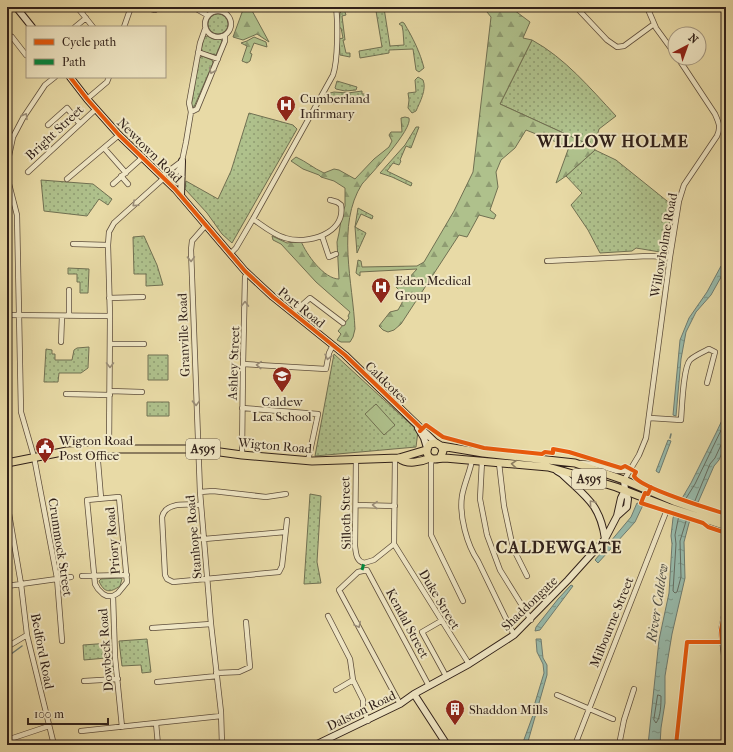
<svg xmlns="http://www.w3.org/2000/svg" width="733" height="752" font-family="'IM FELL French Canon',serif">
  <defs>
    <pattern id="green-dots" width="8" height="8" patternUnits="userSpaceOnUse"><rect width="8" height="8" fill="#afc18c"/><path d="M2 2h.1M6 6h.1" fill="none" stroke="#8f9c72" stroke-width="1.8" stroke-linecap="round"/></pattern>
    <pattern id="forest-firs" width="22" height="20" patternUnits="userSpaceOnUse"><rect width="22" height="20" fill="#afc18c"/><path d="M5 1l3.5 6h-7zM16 11l3.5 6h-7z" fill="#8f9c72"/></pattern>
    <pattern id="water-ripples" width="26" height="14" patternUnits="userSpaceOnUse"><rect width="26" height="14" fill="#97baab"/><path d="M2 4q2-2 4 0t4 0M15 11q2-2 4 0t4 0" fill="none" stroke="#7c978a"/></pattern>
  </defs>
  <rect width="100%" height="100%" fill="#e8daa6"/>
  <filter id="stains"><feTurbulence type="fractalNoise" baseFrequency=".005" numOctaves="4"/><feColorMatrix values="0 0 0 0 .2 0 0 0 0 .09 0 0 0 0 .02 0 0 0 .5 -.17"/></filter>
  <radialGradient id="worn" r=".72"><stop offset=".6" stop-color="#630" stop-opacity="0"/><stop offset="1" stop-color="#630" stop-opacity=".3"/></radialGradient>
  <!-- green -->
  <path fill="url(#green-dots)" stroke="#707052" d="M346,7H350V9H344L346,15L342,16L345,40H343L346,53H350V57L340,55L339,39L343,38L341,28H339L340,13Z
    M378,7H389L384,8L390,46L404,45L403,31L402,26L399,24L402,22L404,23C413,38 420,52 424,68L419,72L416,70L413,49L389,50V53L360,58L359,51L382,47L376,11H379Z
    M208 24a10 10 0 1 1 20 0a10 10 0 1 1-20 0Z
    M207,36L213,39H220L222,41L216,55L203,52L201,50L204,37Z
    M532,40C565,58 590,88 616,116L599,129L594,147L500,104Z
    M202,56L212,60L213,63L194,107L192,108L191,107L199,59Z
    M418,77L423,80C427,89 420,102 416,111L412,113L408,108L409,100L408,93L416,92L415,80Z
    M337,81L357,87L356,90L345,91L336,89L335,88Z
    M362,91V94H365V96L347,98V103L323,104L330,93L334,92L348,93Z
    M249,113L293,125L297,129L232,243L222,234L207,213L185,189L186,181L218,199L231,171Z
    M416,127H419L411,148L406,146L400,160L401,161L399,165L393,163L387,171L412,183L411,186L392,177L380,173L405,145Z
    M595,150L616,160L672,205L666,248L660,252L636,248L632,251L600,253L588,230L571,205L582,193L566,176Z
    M41,180L93,184L112,199L108,205L99,199L87,216L44,211Z
    M358,208L373,216L372,219L361,214L355,227L366,233L357,253L355,227Z
    M144,236L157,265L163,285L146,286V274H134L133,237Z
    M68,268L89,269L88,293H80V282H77V274H68Z
    M89,347L88,368L81,373H59L58,382H44L46,349L52,350V354H55V360H72L74,350L77,348Z
    M334,354L418,431L416,447L315,456Z
    M148,355H168V380H148Z
    M147,402H169V416H147Z
    M310,494L321,496L317,562L321,583L304,584Z
    M120,578L122,579L120,586C110,593 104,593 99,581L101,579Z
    M147,639L151,672L142,673L141,665L122,666L119,641Z
    M110,643L113,673H107L106,658L84,660L83,645Z"/>
  <!-- forest -->
  <path fill="url(#forest-firs)" stroke="#707052" d="M244,7H250L269,42L257,34L243,40L233,37Z
    M483,7H510L530,22L523,38L532,40L500,104L594,147L595,150L566,176L556,183L569,147L526,130L515,148L501,160L496,172L498,187L490,210L496,215L494,219L479,215L467,237L459,235L401,324L394,330L388,332L383,330L379,326L390,312L398,310L402,303L403,294L396,287L397,281L407,280L417,269L360,272V276L356,273L358,260L361,261L362,267L417,266L424,262L454,211L473,172L491,17Z
    M254,37L266,42L267,47L254,43L250,53L252,54L250,61L247,63L242,61L247,46L241,43L247,41Z
    M405,117L409,118C413,129 371,174 362,184C336,225 353,283 355,329L353,337L350,342H341L337,340L341,334L338,331L349,318L348,316L350,312L316,282L281,244L273,240L272,236L287,243L301,241C306,254 324,279 339,279L337,242L339,233L342,214L345,206V188L334,181L321,177L319,175L303,169L291,161L296,157C307,162 313,168 324,173L334,169L339,170L355,179L374,159L389,147L392,141L389,135L391,132H402L401,118Z"/>
  <!-- pitch -->
  <path fill="#afc18c" stroke="#707052" d="M376,404L395,425L384,435L365,414Z"/>
  <!-- water -->
  <path fill="url(#water-ripples)" stroke="#6e7c71" d="M721,266L726,267L725,270L711,295L696,312L686,332L681,359L676,416L673,415L680,340L689,318L707,292Z
    M726,407V443L719,460L714,466L689,523L684,542L685,578L672,634L665,676V703L661,728L660,745H648L659,640L669,593L672,544L671,536L673,518L681,500L691,483L716,433L724,416Z
    M668,440L671,441L659,473L656,471Z
    M637,503L643,505L635,522L598,563L595,560L631,517Z
    M571,585L573,586L540,630L535,631L536,627L558,599Z
    M536,639H541L543,658L547,665V675L527,745H522L533,715L534,706L544,673L543,664L537,652Z"/>
  <g fill="none" stroke-linecap="round" stroke-linejoin="round">
    <!-- shore -->
    <path stroke="#646d62" stroke-width="1" d="M685,500L695,484L726,420
      M694,503L710,464L715,458L721,445L726,443
      M679,515L675,535L676,544L673,591L675,593L677,592L681,577L680,541L687,518
      M658,695L661,696C661,703 661,717 656,723L654,720Z"/>
    <!-- stream -->
    <path stroke="#6e7c71" stroke-width="1.5" d="M723,268L726,261
      M670,438L671,434
      M7,657L22,646"/>
    <defs>
      <path id="street" d="M77,7L93,27
        M144,7L155,10
        M193,7L207,15
        M576,7L607,40L617,47L624,46L654,24
        M647,7L656,28L675,54
        M205 24a13 13 0 1 1 26 0a13 13 0 1 1-26 0Z
        M82,13L84,7
        M75,27L86,18
        M124,27L131,7
        M12,37L26,55L27,54
        M198,52L218,59
        M55,77L45,85L23,118L13,137L7,165L8,180L17,215L21,412L34,457L57,578L62,641
        M87,99L107,82L109,77
        M191,112L197,109L225,41V35
        M48,125L67,108L80,124
        M104,148L126,173
        M28,172L96,109
        M121,176L128,184
        M162,176L182,161
        M67,179L119,135
        M168,182L180,168L182,161L186,142L191,112L189,103L200,43L205,29
        M113,184L143,157
        M253,219C263,226 274,235 285,238C307,245 346,234 341,205L337,202L330,200
        M206,225L192,241L191,250L200,492L211,624L221,712L222,745
        M322,236L329,257L336,254
        M73,244L108,245
        M230,254L236,248L253,219L333,75C338,60 338,24 336,7
        M547,261L648,256L670,257
        M69,290V316
        M109,298L143,297
        M293,313L310,298L343,323
        M7,315L110,316
        M61,342L62,316
        M110,344H144
        M243,364L326,369L329,353L333,345
        M110,391L142,392
        M66,394L110,395
        M242,408L318,414L308,461
        M650,418L681,420C682,408 683,368 690,360C694,356 703,352 709,349L715,352L707,383
        M109,449L110,316L108,245L109,232L114,223L164,178
        M97,450L101,498
        M242,455L243,364L245,277L247,273
        M356,459L355,546C356,553 356,561 364,563
        M432,459L431,464V535L463,601
        M472,460C470,472 464,484 462,496C459,516 467,545 478,561L514,635
        M482,461L480,499L487,535L500,570L531,620
        M499,463L504,506L513,548L527,576
        M580,463L594,464L617,471L630,470
        M624,480L639,455L646,438L670,257L679,201L684,185L717,136C721,127 719,123 715,114L678,58
        M200,492L213,491L266,497L286,494
        M119,497L127,582L118,593L113,596H107L103,594L98,589L95,584L87,500Z
        M7,502L21,584L27,635L54,745
        M201,505C188,505 166,501 162,517L165,575L167,579L173,582L279,572L282,566L287,520
        M356,505L395,506
        M204,539L285,532
        M394,544L469,664
        M394,544L395,458
        M726,553L725,611L721,630L726,673
        M364,563L374,560L394,544
        M82,576L127,575
        M7,586L71,577
        M113,596L115,657L122,727
        M328,616L350,659L353,680L363,700V708L368,721
        M441,621L422,632L446,676
        M152,628L211,624
        M7,647L27,635
        M216,673L239,672L250,667L246,622
        M84,681L118,679
        M157,682L217,676
        M336,690L353,680
        M557,695L613,719
        M400,704L339,590L358,572L367,570L429,686
        M156,723L158,745
        M81,731L221,716
        M7,740L49,726
        M575,745L668,507
        M619,745L624,720L634,689"/>
      <path id="secondary" d="M16,7L32,27
        M70,77L87,99L119,135L175,189L245,271L273,297L345,355L436,443
        M181,196L182,161
        M418,428L424,438L427,448
        M557,471L562,474C586,497 600,504 605,539
        M617,516L621,498L625,490
        M414,694L447,745
        M315,745L400,704L414,694L469,664L514,635L568,580L605,539L617,516L627,507L628,499L625,490L624,480"/>
      <path id="primary" d="M441,446L483,453L575,463L624,480L676,502L726,519
        M399,458C407,465 421,462 430,458
        M440,458L443,451L441,446L436,443L430,444C425,450 426,459 435,459C438,459 441,458 445,458L548,467L573,474L616,487L668,507L726,526
        M7,463L67,451L109,449H198L242,455L312,461L399,458L426,450"/>
    </defs>
    <!-- street casing -->
    <use href="#street" stroke="#5e4e3c" stroke-width="6"/>
    <!-- secondary casing -->
    <use href="#secondary" stroke="#302019" stroke-width="8"/>
    <!-- primary casing -->
    <use href="#primary" stroke="#302019" stroke-width="9"/>
    <!-- street -->
    <use href="#street" stroke="#f0e7c5" stroke-width="4.5"/>
    <!-- secondary -->
    <use href="#secondary" stroke="#f0e7c5" stroke-width="6"/>
    <!-- primary -->
    <use href="#primary" stroke="#e8daa6" stroke-width="7"/>
    <!-- quiet -->
    <path stroke="#00873e" stroke-width="3" stroke-dasharray="6 3" stroke-linecap="butt" d="M362,570L364,563"/>
    <defs>
      <path id="cycleway" d="M70,77L87,99L119,135L175,189L245,271L273,297L345,355L422,429
        M420,431L426,425L443,437L484,448L542,454L545,452L553,453V449L569,452L621,468L625,466L636,472L634,476C640,488 710,509 726,514
        M651,487L648,494L645,493L641,503L703,523L708,527L726,533
        M676,745L687,642H722L721,630L725,611L726,553"/>
    </defs>
    <!-- cycleway casing -->
    <use href="#cycleway" stroke="#f0e7c5" stroke-width="6"/>
    <!-- cycleway -->
    <use href="#cycleway" stroke="#e8590c" stroke-width="4"/>
  </g>
  <!-- one-way arrows -->
  <defs><path id="oneway-chevron" d="M-2-3.5L2.5 0L-2 3.5" fill="none" stroke-width="1.6" stroke-linecap="round" stroke-linejoin="round"/></defs>
  <g stroke="#9a8d78">
    <use href="#oneway-chevron" transform="translate(212 71) rotate(113)"/>
    <use href="#oneway-chevron" transform="translate(25 116) rotate(-59)"/>
    <use href="#oneway-chevron" transform="translate(135 204) rotate(138)"/>
    <use href="#oneway-chevron" transform="translate(191 259) rotate(88)"/>
    <use href="#oneway-chevron" transform="translate(245 304) rotate(-89)"/>
    <use href="#oneway-chevron" transform="translate(328 357) rotate(103)"/>
    <use href="#oneway-chevron" transform="translate(110 365) rotate(90)"/>
    <use href="#oneway-chevron" transform="translate(259 365) rotate(-177)"/>
    <use href="#oneway-chevron" transform="translate(196 403) rotate(88)"/>
    <use href="#oneway-chevron" transform="translate(592 503) rotate(-130)"/>
    <use href="#oneway-chevron" transform="translate(375 505) rotate(-179)"/>
    <use href="#oneway-chevron" transform="translate(358 625) rotate(62)"/>
  </g>
  <use stroke="#8c7d60" href="#oneway-chevron" transform="translate(514 464) rotate(-175)"/>
  <!-- icons -->
  <defs>
    <symbol id="hospital-pin" viewBox="-11 -11 22 30"><path d="M0 17L-7.5 6A9.5 9.5 0 1 1 7.5 6Z" fill="#8f2418" stroke="#f0e7c5"/><path d="M-5-5h3v3.5h4V-5h3V5h-3V1.5h-4V5h-3Z" fill="#fff"/></symbol>
    <symbol id="school-pin" viewBox="-11 -11 22 30"><path d="M0 17L-7.5 6A9.5 9.5 0 1 1 7.5 6Z" fill="#8f2418" stroke="#f0e7c5"/><path d="M0-5L7-2L0 1L-7-2ZM-4 1L0 2.5L4 1V4Q0 6-4 4Z" fill="#fff"/></symbol>
    <symbol id="civic-pin" viewBox="-11 -11 22 30"><path d="M0 17L-7.5 6A9.5 9.5 0 1 1 7.5 6Z" fill="#8f2418" stroke="#f0e7c5"/><path d="M-.6-6.5H3V-4.5H.6V-3L4-1V1h2V6H-6V1h2V-1L-.6-3ZM-1.2 2.5V6h2.4V2.5Z" fill="#fff"/></symbol>
    <symbol id="building-pin" viewBox="-11 -11 22 30"><path d="M0 17L-7.5 6A9.5 9.5 0 1 1 7.5 6Z" fill="#8f2418" stroke="#f0e7c5"/><path d="M-4-6H4V6H1V3H-1V6H-4ZM-2.5-4.3h1.7v1.8h-1.7ZM.8-4.3h1.7v1.8H.8ZM-2.5-1h1.7V.8h-1.7ZM.8-1h1.7V.8H.8Z" fill="#fff"/></symbol>
  </defs>
  <g fill-rule="evenodd">
    <use href="#hospital-pin" x="275" y="94" width="22" height="30"/>
    <use href="#hospital-pin" x="370" y="276" width="22" height="30"/>
    <use href="#school-pin" x="271" y="365" width="22" height="30"/>
    <use href="#civic-pin" x="34" y="436" width="22" height="30"/>
    <use href="#building-pin" x="444" y="698" width="22" height="30"/>
  </g>
  <g text-anchor="middle" stroke-width="4" stroke-linejoin="round" paint-order="stroke">
    <!-- shield labels -->
    <g fill="#f0e7c5" stroke="#6a5c4d" stroke-width="1">
      <rect x="186" y="439" width="34" height="20" rx="3"/>
      <rect x="572" y="469" width="34" height="20" rx="3"/>
    </g>
    <g font-size="12" font-weight="bold" fill="#302019">
      <text x="203" y="453">A595</text>
      <text x="589" y="483">A595</text>
    </g>
    <!-- poi labels -->
    <g font-size="13" fill="#302019" stroke="#f0e7c5" text-anchor="start">
      <text x="300" y="103">Cumberland<tspan x="300" dy="15">Infirmary</tspan></text>
      <text x="395" y="285">Eden Medical<tspan x="395" dy="15">Group</tspan></text>
      <text x="282" y="406" text-anchor="middle">Caldew<tspan x="282" dy="15">Lea School</tspan></text>
      <text x="59" y="445">Wigton Road<tspan x="59" dy="15">Post Office</tspan></text>
      <text x="469" y="714">Shaddon Mills</text>
    </g>
    <!-- street labels -->
    <g font-size="13" fill="#302019" stroke="#f0e7c5">
      <text transform="translate(54 132) rotate(-43)" y="5">Bright Street</text>
      <text transform="translate(150 150) rotate(45)" y="5">Newtown Road</text>
      <text transform="translate(663 245) rotate(-80)" y="5">Willowholme Road</text>
      <text transform="translate(302 307) rotate(39)" y="5">Port Road</text>
      <text transform="translate(183 335) rotate(-92)" y="5">Granville Road</text>
      <text transform="translate(233 363) rotate(-88)" y="5">Ashley Street</text>
      <text transform="translate(387 382) rotate(44)" y="5">Caldcotes</text>
      <text transform="translate(275 445) rotate(5)" y="5">Wigton Road</text>
      <text transform="translate(345 513) rotate(-91)" y="5">Silloth Street</text>
      <text transform="translate(193 537) rotate(-95)" y="5">Stanhope Road</text>
      <text transform="translate(112 541) rotate(-95)" y="5">Priory Road</text>
      <text transform="translate(61 547) rotate(81)" y="5">Crummock Street</text>
      <text transform="translate(440 599) rotate(59)" y="5">Duke Street</text>
      <text transform="translate(529 603) rotate(-44)" y="5">Shaddongate</text>
      <text transform="translate(611 622) rotate(-68)" y="5">Milbourne Street</text>
      <text transform="translate(408 623) rotate(62)" y="5">Kendal Street</text>
      <text transform="translate(105 650) rotate(-94)" y="5">Dowbeck Road</text>
      <text transform="translate(43 651) rotate(79)" y="5">Bedford Road</text>
      <text transform="translate(361 710) rotate(-26)" y="5">Dalston Road</text>
    </g>
    <!-- water labels -->
    <g font-size="14" font-style="italic" fill="#4f4e45" stroke="#f0e7c5">
      <text transform="translate(657 603) rotate(-81)" y="5">River Caldew</text>
    </g>
    <!-- district labels -->
    <g font-size="17" font-weight="bold" letter-spacing="1" fill="#302019" stroke="#f0e7c5">
      <text x="613" y="147">WILLOW HOLME</text>
      <text x="559" y="553">CALDEWGATE</text>
    </g>
  </g>
  <!-- margin -->
  <rect width="733" height="752" fill="none" stroke="#e8daa6" stroke-width="24"/>
  <rect x="8" y="8" width="717" height="736" fill="none" stroke="#302019" stroke-width="2"/>
  <rect x="12" y="12" width="709" height="728" fill="none" stroke="#302019"/>
  <!-- legend -->
  <rect x="26" y="26" width="140" height="52" fill="#f0e7c5" stroke="#a39780"/>
  <rect x="34" y="39" width="20" height="6" fill="#e8590c" stroke="#a39780"/>
  <text x="62" y="46" font-size="12" fill="#302019">Cycle path</text>
  <rect x="34" y="59" width="20" height="6" fill="#00873e" stroke="#a39780"/>
  <text x="62" y="66" font-size="12" fill="#302019">Path</text>
  <!-- north arrow -->
  <g transform="translate(687 46) rotate(41)"><circle r="19" fill="#f0e7c5" stroke="#a39780"/>
  <path d="M0-3L7 15L0 10L-7 15Z" fill="#8f2418"/>
  <text y="-6" font-size="11" font-weight="bold" text-anchor="middle" fill="#302019">N</text>
  </g>
  <!-- scale -->
  <path d="M28 718v6h80v-6" fill="none" stroke="#302019" stroke-width="2"/>
  <text x="34" y="718" font-size="12" fill="#302019" stroke="#f0e7c5" stroke-width="3" paint-order="stroke">100 m</text>
  <rect width="100%" height="100%" filter="url(#stains)"/>
  <rect width="100%" height="100%" fill="url(#worn)"/>
</svg>
